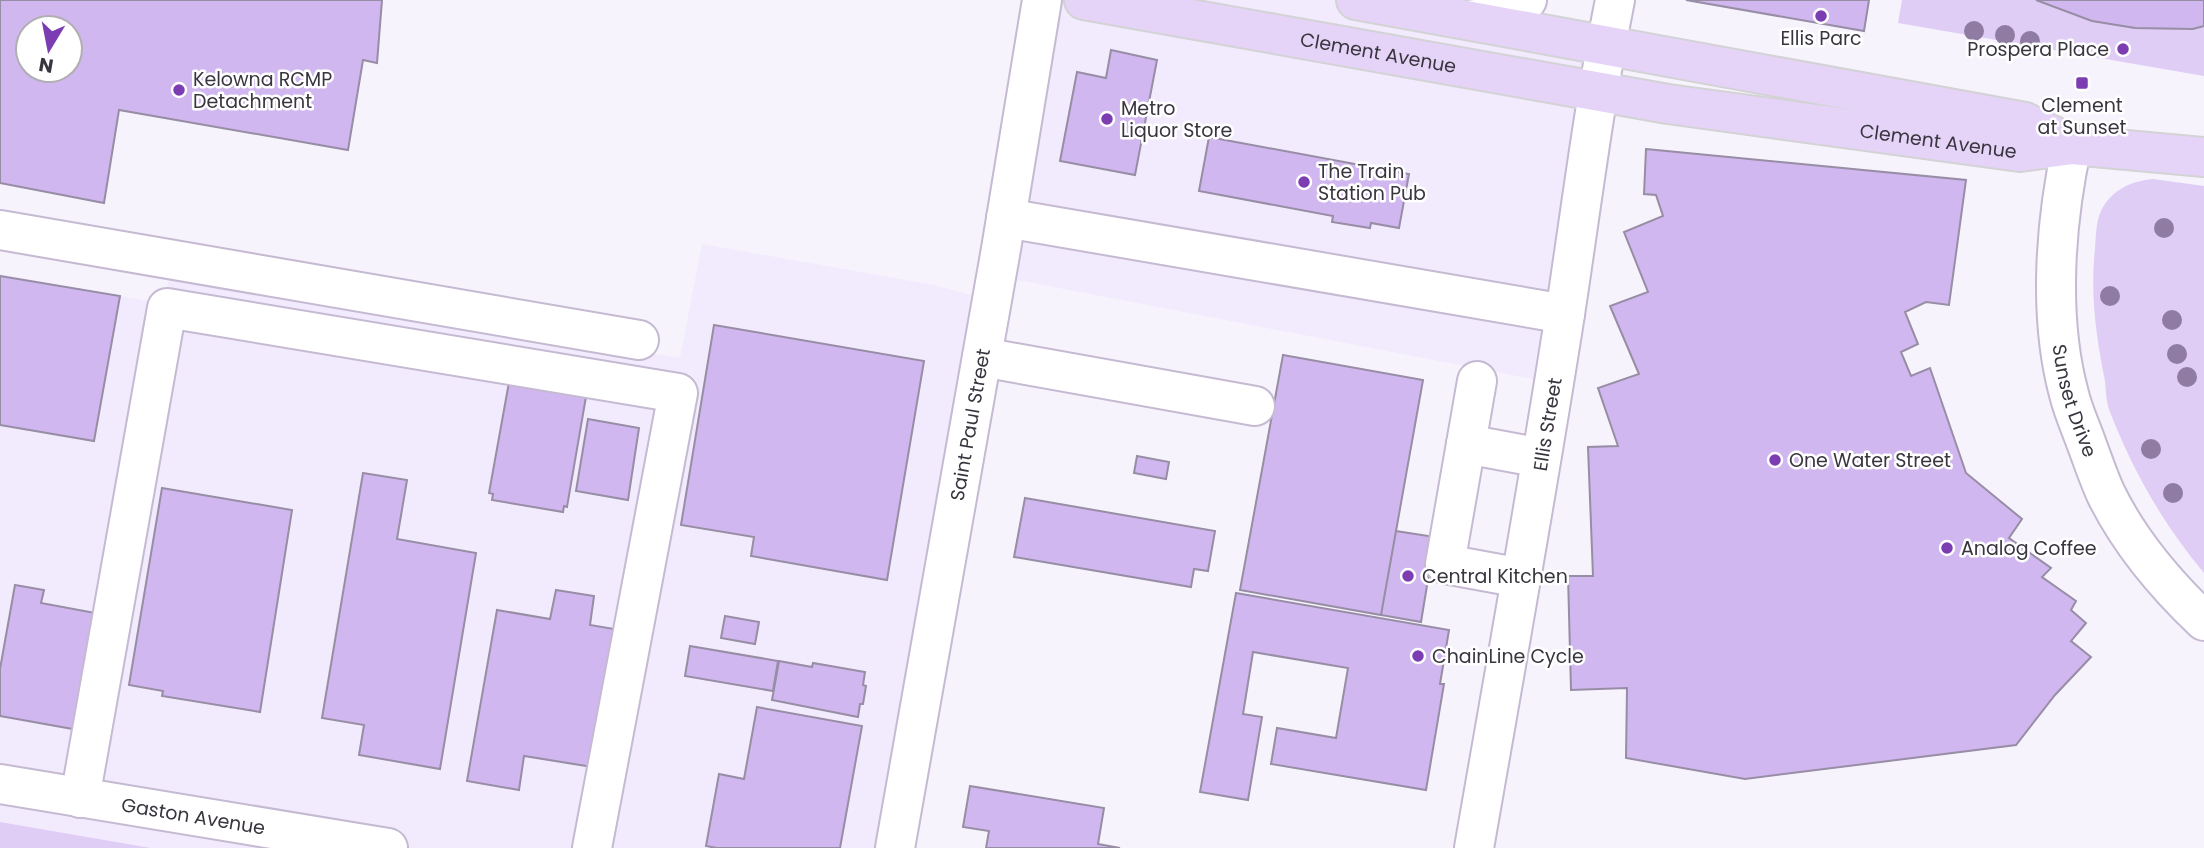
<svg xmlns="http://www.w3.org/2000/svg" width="2204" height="848" font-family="Poppins,sans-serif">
  <rect width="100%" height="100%" fill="#f7f3fd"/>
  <!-- built -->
  <path fill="#f2eafd" d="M1042,0H1356L1606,46L1554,383L996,276Z
    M702,244L934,285L1005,304L907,848H151L0,822V274L164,304L171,270L680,358Z"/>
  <!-- green -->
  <path fill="#dfcdf6" d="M1902,0H2204V76L1898,23Z
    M2153,179L2204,186V573C2163,524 2133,471 2110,412C2106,402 2106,391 2105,381C2096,336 2090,293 2095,248C2096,235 2096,222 2101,211C2111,190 2131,181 2153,179Z
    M0,822L151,848H0Z"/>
  <!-- building -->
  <path fill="#d1b7ef" stroke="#978da4" stroke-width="2" fill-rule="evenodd" d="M0,0H382L377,63L363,60L348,150L119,110L104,203L0,183ZM28,28H70V70H28Z
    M1686,0H1869L1864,31Z
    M2036,0H2204V26L2193,29L2135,28L2092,21Z
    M1111,50L1157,60L1135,175L1060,161L1077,72L1106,78Z
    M1209,137L1409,174L1399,228L1371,223L1370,228L1332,222L1333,216L1199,191Z
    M1646,149L1966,180L1949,305L1926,302L1905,312L1918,344L1901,352L1911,376L1930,368L1966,473L2022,519L2009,538L2051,568L2042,577L2076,601L2071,610L2086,623L2071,641L2091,657L2055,695L2016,745L1745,779L1626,758L1627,688L1571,690L1568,576H1593L1588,447L1618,446L1598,388L1639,374L1610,306L1648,292L1624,232L1663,216L1656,195L1644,194Z
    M0,276L120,296L94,441L0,425Z
    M714,325L924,361L887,580L751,556L754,537L681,525Z
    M1283,355L1423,380L1381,615L1240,590Z
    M511,371L588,385L567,507L564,506L563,512L492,500L493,494L489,493Z
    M588,419L639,428L628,500L576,491Z
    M1137,456L1169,462L1166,479L1134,473Z
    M363,473L407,480L397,539L476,553L440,769L359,755L364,725L322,718Z
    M162,488L292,510L260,712L162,696L163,691L129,685Z
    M1025,498L1215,531L1208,571L1194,569L1191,587L1014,557Z
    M1396,531L1435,537L1421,622L1381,615Z
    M15,585L44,590L41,603L106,615L84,731L0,716V669Z
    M556,590L594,596L590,625L626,631L605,769L524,756L519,790L467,781L497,610L550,619Z
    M1236,593L1449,630L1440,684H1444L1426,790L1271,764L1277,728L1336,738L1348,668L1253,652L1243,714L1262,717L1248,800L1200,792Z
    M725,616L759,622L755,644L721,638Z
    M690,646L778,661L773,691L685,676Z
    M779,661L812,667L813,663L865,672L863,685L866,686L863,704H860L858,717L772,700Z
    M757,707L862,726L840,848H717L706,846L719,774L744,779Z
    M970,786L1104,808L1098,844L1120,848H986L989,831L963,827Z"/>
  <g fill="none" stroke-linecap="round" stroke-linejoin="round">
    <defs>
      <g id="minor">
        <path d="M1469,20L1505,15L1527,0"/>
        <path id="s1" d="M2072,145C2055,223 2048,317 2069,394C2073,411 2081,428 2087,445C2093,461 2099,479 2106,494C2129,541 2166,585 2204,621"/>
        <path d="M1006,218L1565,314"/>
        <path d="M0,230L639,340"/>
        <path d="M982,357L1255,406"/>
        <path d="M1477,381L1445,564L1521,578"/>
        <path d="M1466,444L1541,458"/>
        <path id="s2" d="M0,784L388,848"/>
        <path d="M80,798L167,308L678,393L592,848"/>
        <path id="s3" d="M895,848L1001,249L1042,0"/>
        <path id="s4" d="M1474,848C1505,670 1537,493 1565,314C1581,209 1594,104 1615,0"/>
      </g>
      <g id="major">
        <path id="s5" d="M1084,0L1668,104L2020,152L2072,145L2204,157"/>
        <path d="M1356,0L2025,122L2072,145"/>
      </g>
    </defs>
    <!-- minor casing -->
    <use href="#minor" stroke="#c5bad2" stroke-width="42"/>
    <!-- major casing -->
    <use href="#major" stroke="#d3d3d5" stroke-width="42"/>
    <!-- minor -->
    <use href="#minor" stroke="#fff" stroke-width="38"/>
    <!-- major -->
    <use href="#major" stroke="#e5d4f8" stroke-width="38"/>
  </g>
  <!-- trees -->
  <g fill="#907ba3">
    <circle cx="1974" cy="31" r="10"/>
    <circle cx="2005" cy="35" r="10"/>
    <circle cx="2030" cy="41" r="10"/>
    <circle cx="2164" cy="228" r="10"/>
    <circle cx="2110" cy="296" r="10"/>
    <circle cx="2172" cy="320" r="10"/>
    <circle cx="2177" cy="354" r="10"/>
    <circle cx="2187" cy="377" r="10"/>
    <circle cx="2151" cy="449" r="10"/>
    <circle cx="2173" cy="493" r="10"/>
  </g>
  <!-- markers -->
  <g fill="#7d3db2" stroke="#fff" stroke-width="2.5">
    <circle cx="1821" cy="16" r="7"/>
    <circle cx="2123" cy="49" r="7"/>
    <rect x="2075" y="76" width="14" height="14" rx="3.5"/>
    <circle cx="179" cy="90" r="7"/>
    <circle cx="1107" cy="119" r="7"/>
    <circle cx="1304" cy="182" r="7"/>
    <circle cx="1775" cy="460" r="7"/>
    <circle cx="1947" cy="548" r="7"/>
    <circle cx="1408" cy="576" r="7"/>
    <circle cx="1418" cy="656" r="7"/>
  </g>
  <g text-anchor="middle" stroke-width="5" stroke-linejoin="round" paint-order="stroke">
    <!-- poi labels -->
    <g font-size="19" fill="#39353f" stroke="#fff" text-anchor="start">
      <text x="1821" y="45" text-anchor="middle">Ellis Parc</text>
      <text x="2109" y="56" text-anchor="end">Prospera Place</text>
      <text x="193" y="86">Kelowna RCMP<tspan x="193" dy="22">Detachment</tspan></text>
      <text x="2082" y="112" text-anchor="middle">Clement<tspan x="2082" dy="22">at Sunset</tspan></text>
      <text x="1121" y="115">Metro<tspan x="1121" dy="22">Liquor Store</tspan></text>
      <text x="1318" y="178">The Train<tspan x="1318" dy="22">Station Pub</tspan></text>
      <text x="1789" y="467">One Water Street</text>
      <text x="1961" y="555">Analog Coffee</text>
      <text x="1422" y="583">Central Kitchen</text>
      <text x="1432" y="663">ChainLine Cycle</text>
    </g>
    <!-- street labels -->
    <g font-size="19" fill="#39353f" stroke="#fff">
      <text dy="7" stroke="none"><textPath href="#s5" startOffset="299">Clement Avenue</textPath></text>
      <text dy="7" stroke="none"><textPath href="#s5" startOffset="866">Clement Avenue</textPath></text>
      <text dy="7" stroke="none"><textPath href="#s1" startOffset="259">Sunset Drive</textPath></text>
      <text dy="7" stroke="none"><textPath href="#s3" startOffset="430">Saint Paul Street</textPath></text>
      <text dy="7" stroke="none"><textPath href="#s4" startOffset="430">Ellis Street</textPath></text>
      <text dy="7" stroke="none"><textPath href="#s2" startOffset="196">Gaston Avenue</textPath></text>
    </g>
  </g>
  <!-- north arrow -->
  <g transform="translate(49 49) rotate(190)"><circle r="33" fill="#ffffff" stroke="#b0aeb2" stroke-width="2"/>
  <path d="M0-5L12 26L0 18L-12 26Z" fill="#7d3db2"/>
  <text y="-10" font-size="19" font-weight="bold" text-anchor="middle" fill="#39353f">N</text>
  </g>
</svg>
